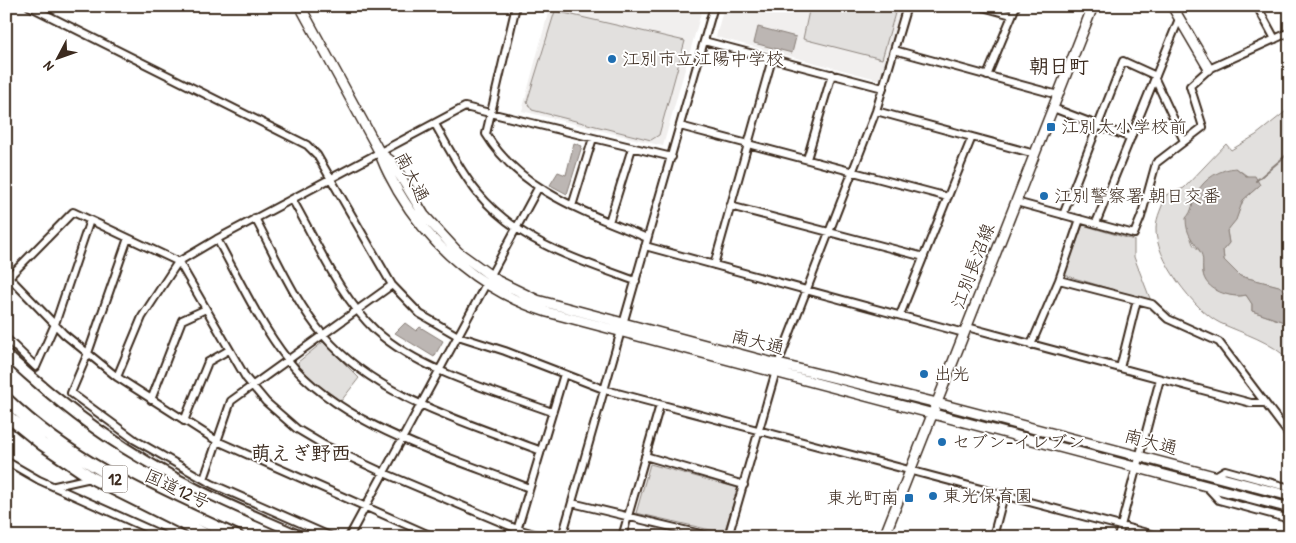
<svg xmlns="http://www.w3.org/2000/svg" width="1296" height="543" font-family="'Patrick Hand','Klee One',sans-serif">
  <rect width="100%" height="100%" fill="#fff"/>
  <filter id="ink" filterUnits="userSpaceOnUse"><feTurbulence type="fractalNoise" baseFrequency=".02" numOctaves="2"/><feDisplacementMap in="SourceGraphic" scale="10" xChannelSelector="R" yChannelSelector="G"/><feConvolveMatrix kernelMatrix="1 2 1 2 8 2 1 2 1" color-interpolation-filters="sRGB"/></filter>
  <g filter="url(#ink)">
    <!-- built -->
    <path fill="#f1efee" d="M550,6H703L663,146L522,111Z
      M724,6H901L881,80L716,37Z"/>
    <!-- green -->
    <path fill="#e2e0de" stroke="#8e857e" d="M810,6H897L882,59L803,39Z
      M555,11L685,41L659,135L651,140L532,110L527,102Z
      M1290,108V295L1278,286L1240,276L1224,260L1223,250L1229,243L1227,231L1236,219L1243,200L1260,185L1236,168L1196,193C1192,207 1186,230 1193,244C1196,249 1201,250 1203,256C1204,262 1202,267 1203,272C1205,289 1231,299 1246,295L1252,304V311L1290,324V361C1271,341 1244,334 1220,323C1195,311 1154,257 1156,228C1156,217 1163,205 1166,195L1184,188L1226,144L1231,150L1256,135Z
      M1083,225L1134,240V257L1151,301L1064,275Z
      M323,342L359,378L341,401L318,385L298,365V362Z
      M650,464L738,488L724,533L636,513Z"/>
    <!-- water -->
    <path fill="#bcb6b3" stroke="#887e77" d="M758,27L796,37L792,53L754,43Z
      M574,143L582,146L567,194L550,185L558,172L566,175Z
      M1236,168L1246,176H1255L1260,185L1243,200L1236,220L1227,231L1229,243L1223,250L1224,260L1240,276L1279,286L1290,295V324L1252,311V304L1246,295C1231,299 1204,290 1203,272C1202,265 1204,259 1201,253C1193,239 1186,236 1186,218C1193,211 1192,202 1197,193C1204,178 1221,169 1236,168Z
      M405,323L416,331L420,327L443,341L434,357L395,333Z"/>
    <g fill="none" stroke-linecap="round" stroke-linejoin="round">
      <!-- stream -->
      <path stroke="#887e77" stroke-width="2" d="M1256,181L1290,152"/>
      <defs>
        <path id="street" d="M29,6L307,145L317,155L392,285L420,314L458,336L505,351L606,390L1162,537
          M516,6L486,134C521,192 589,213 647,238
          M979,6L1012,15
          M1257,6L1275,39
          M704,41L883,88
          M894,50L1058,95
          M987,76L1016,6
          M1155,79L1184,141
          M1053,108L1131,138
          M876,111L1035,154
          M435,124C448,147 460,171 477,192C518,242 577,260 636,281
          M680,126L948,197
          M807,159L832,74
          M292,199C317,242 339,296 376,331C422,372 495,391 552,412
          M1016,202L1134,234L1141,217L1156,163L1203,127L1190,86L1209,69L1290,32
          M572,206L593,138
          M730,206L924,257
          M1063,215L1123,61L1156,76
          M255,218C276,257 295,302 324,336C378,399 467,422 541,451
          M609,222L632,148
          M1096,223L1179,19
          M128,238L88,353L71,393L135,440L212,484L332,537
          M217,239C239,279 259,323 288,360C341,427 452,457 529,488
          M645,246L964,333
          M714,265L772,59
          M9,277L64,334L117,377L217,441L434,537
          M6,280L73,212L179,262L246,378L266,402L297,429L324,445L384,473L517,529L545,537
          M1059,280L1152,304L1168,319L1219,342L1290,436
          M900,315L972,137
          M967,327L1251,403H1265
          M6,338L36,367L55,324L90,220
          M1031,345L1059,280L1080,219
          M1120,368L1137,300
          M117,377L142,317L178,262L217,239L465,107L672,157
          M151,400L182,320L206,309
          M184,421L208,362L229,350
          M645,456L744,485
          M6,461L39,480L166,537
          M1215,476L1225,470L1290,488
          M204,479L231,401L392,285
          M55,486L91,478
          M1207,487L1219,500L1290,519
          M572,503L713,537
          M886,531L907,537
          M349,537L538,188
          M515,537L564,374
          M562,537L714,6
          M622,537L660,405
          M728,537L778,364L876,111L907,6
          M993,537L1004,495
          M1118,537L1160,379"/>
        <path id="secondary" d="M300,6L380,153C384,167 391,178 398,191C431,248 484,292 547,312L1290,508
          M1172,6L1209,69
          M380,153L391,161L424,215L458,252L498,281L537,300L762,360L937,403L1290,496
          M884,537L1093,6"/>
        <path id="highway" d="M6,399C73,464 155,499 238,537
          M6,415L42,444L92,478L210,537"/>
      </defs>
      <!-- street casing -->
      <use href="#street" stroke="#3b2a1e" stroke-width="10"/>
      <!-- secondary casing -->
      <use href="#secondary" stroke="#3b2a1e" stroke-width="12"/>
      <!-- highway casing -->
      <use href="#highway" stroke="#3b2a1e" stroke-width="15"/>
      <!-- street -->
      <use href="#street" stroke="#fff" stroke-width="6"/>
      <!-- secondary -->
      <use href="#secondary" stroke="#fff" stroke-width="9"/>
      <!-- highway -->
      <use href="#highway" stroke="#fff" stroke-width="11"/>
      <!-- rail -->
      <path stroke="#3b2a1e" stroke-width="2" d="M6,347C65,402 132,451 204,487C240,505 278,520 315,537
        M6,362C46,399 90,435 137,462C186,491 240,514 292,537"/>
    </g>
  </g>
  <!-- markers -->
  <g fill="#1f6fb2" stroke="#fff" stroke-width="2">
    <circle cx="612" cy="59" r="5"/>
    <rect x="1046" y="122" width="10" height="10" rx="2.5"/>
    <circle cx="1044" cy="196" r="5"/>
    <circle cx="924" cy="374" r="5"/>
    <circle cx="942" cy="442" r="5"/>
    <circle cx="933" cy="496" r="5"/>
    <rect x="904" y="493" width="10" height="10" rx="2.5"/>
  </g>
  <g text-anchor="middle" stroke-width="4" stroke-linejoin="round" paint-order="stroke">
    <!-- shield labels -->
    <rect fill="#fff" stroke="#766a62" stroke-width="1" x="102.5" y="465.5" width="25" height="27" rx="4"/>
    <g font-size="16" font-weight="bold" fill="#3b2a1e">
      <text x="115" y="485">12</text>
    </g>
    <!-- poi labels -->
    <g font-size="18" fill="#3b2a1e" stroke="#fff" text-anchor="start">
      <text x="622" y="65">江別市立江陽中学校</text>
      <text x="1061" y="133">江別太小学校前</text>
      <text x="1054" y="202">江別警察署 朝日交番</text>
      <text x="934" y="380">出光</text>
      <text x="952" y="448">セブン-イレブン</text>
      <text x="943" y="502">東光保育園</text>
      <text x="899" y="504" text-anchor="end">東光町南</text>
    </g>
    <!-- street labels -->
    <g font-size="18" fill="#3b2a1e" stroke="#fff">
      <text transform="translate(412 177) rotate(63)" y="6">南大通</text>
      <text transform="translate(973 266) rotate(-69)" y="6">江別長沼線</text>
      <text transform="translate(758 342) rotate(14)" y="6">南大通</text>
      <text transform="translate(1151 442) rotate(15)" y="6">南大通</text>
      <text transform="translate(177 489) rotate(25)" y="6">国道12号</text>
    </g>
    <!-- quarter labels -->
    <g font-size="20" font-weight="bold" fill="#3b2a1e" stroke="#fff">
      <text x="1059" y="73">朝日町</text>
      <text x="301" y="460">萌えぎ野西</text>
    </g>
  </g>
  <!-- margin -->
  <rect width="1296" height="543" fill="none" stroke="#fff" stroke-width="25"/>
  <rect x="12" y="12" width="1271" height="518" fill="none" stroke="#3b2a1e" stroke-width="2" filter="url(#ink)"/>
  <!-- north arrow -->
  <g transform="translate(58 58) rotate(229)" stroke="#ffffff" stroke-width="4" paint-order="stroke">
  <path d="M0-4L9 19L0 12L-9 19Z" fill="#3b2a1e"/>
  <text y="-8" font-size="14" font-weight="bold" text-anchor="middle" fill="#3b2a1e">N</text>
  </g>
</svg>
